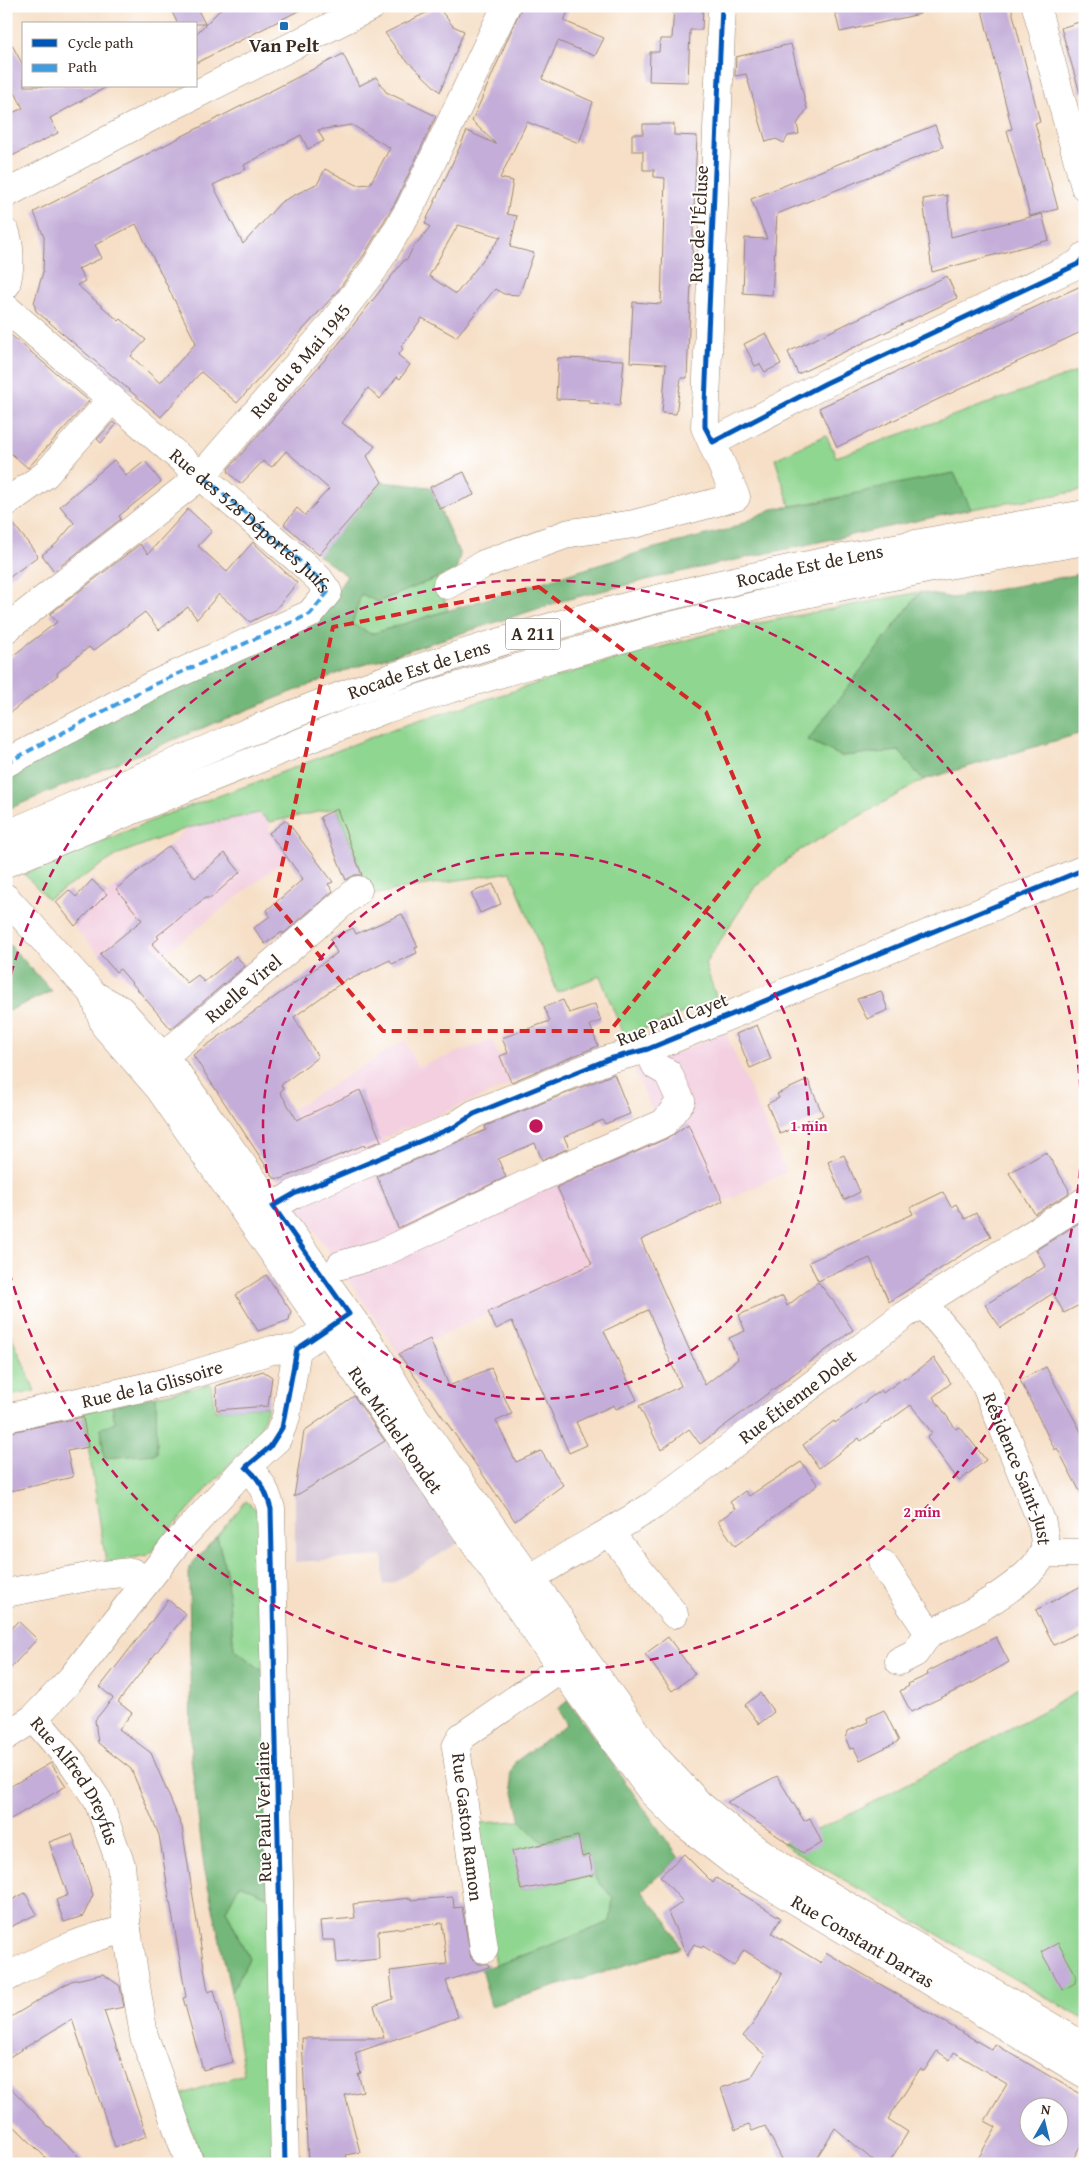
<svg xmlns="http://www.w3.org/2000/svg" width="1091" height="2170" font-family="'Gentium Book Plus',serif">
  <rect width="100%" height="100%" fill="#fff"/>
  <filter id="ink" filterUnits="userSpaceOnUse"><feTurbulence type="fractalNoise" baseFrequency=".02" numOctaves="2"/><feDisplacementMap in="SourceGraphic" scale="10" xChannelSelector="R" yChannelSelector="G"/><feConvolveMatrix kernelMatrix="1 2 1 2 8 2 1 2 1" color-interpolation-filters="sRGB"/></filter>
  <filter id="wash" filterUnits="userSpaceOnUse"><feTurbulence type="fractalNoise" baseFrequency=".0096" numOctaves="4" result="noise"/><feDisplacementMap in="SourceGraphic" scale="20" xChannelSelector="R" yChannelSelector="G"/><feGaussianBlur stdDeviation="1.12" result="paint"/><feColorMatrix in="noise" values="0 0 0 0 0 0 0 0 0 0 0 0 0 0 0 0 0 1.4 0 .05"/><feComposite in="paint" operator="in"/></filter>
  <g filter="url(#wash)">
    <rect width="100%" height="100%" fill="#f6dfc6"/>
    <!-- built -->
    <path fill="#f3cfe0" d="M259,813L270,822L269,833L288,857L130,981L117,973L74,927L107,894L169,846L187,828Z
      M725,1032L786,1172L400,1355L304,1216L246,1138L405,1040L417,1067L492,1040L511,1084L383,1138L397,1168L486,1130L509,1184L655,1116L634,1071Z"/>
    <!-- industrial -->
    <path fill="#cfbdcf" d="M355,1395L458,1543L393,1583L383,1585V1556L295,1562V1496L304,1431Z"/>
    <!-- green -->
    <path fill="#8fd690" stroke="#658057" d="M1085,369V490L971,509L954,473C899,483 845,498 790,506L775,459L826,435L836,457Z
      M437,578L448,610L371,634L352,625L361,594L378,602Z
      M920,592L808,740L841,756L899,751L923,780L800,850L755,887L705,964L717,999L624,1037L600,976L557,992L511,872L400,889L370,896L337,808L270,822L259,813L187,828L119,854L48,899L24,874L165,815L257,782L390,730L592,666L723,630Z
      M6,1323L35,1391L6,1397Z
      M211,1384L215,1410L268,1406L260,1430L148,1555L106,1563L83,1412L112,1406L115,1422L101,1429L104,1458L157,1453L156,1396Z
      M246,1501L265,1517L268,1675L234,1649L226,1572L217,1536Z
      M1085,1688V2020L782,1844L840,1820Z
      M521,1821L544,1844L513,1852L521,1890L593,1875L613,1898L610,1922L495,1966L476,1823Z
      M240,1884L271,1898L275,2153L270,2164H205L177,2096L244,2074L231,1992L249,1959L226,1910Z"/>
    <!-- forest -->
    <path fill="#73b77a" stroke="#57704c" d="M954,473L971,509L671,574L565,600L344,671L175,739L6,810V779L152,696L316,622L347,576L318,555L382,482L430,487L460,555L456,570L378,602L361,594L352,624L371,634L651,549L730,529L772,509L827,501L881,487Z
      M1085,573V732L923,780L899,751L841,756L808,740L920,592L952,598Z
      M6,941L52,991L6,1012Z
      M156,1396L157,1454L104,1458L101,1428L115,1422L112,1406Z
      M217,1536L226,1572L234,1649L268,1675L271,1898L240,1884L226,1910L249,1959L231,1992L204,1867L191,1757L189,1567Z
      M568,1701L679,1858L641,1891L667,1921L681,1948L491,2006L481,1969L512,1960L610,1922L613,1898L593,1875L589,1856L582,1857L578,1837L544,1844L521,1821L510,1776L515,1762L567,1724L557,1709Z"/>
    <g id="blocks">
      <!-- building -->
      <path fill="#c4aed9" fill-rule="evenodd" d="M169,6H196L205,24H178Z
        M224,6H308L196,63V34Z
        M522,6H570L564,21L604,38L595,56L558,41L542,79L593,102L579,143L527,122L500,178L513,181L507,214L517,216L510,247L534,253L519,295L504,294L495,289L456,337L422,318L401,347L403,349L398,355L410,365L400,379L397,377L380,399L368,388L342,423L375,446L367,456L382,482L319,555L284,524L297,508L305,515L329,489L286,451L272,467L263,461L241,484L229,473L228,469L336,347L405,259L407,260L412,249L430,227L425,223L467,131L496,144L472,121ZM458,225L501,237L456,294L429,276Z
        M674,6H703L702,30H690L688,82L649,81L650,52H659L660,39H672Z
        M864,6H919L920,14L840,32L835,12Z
        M981,6H1011L1040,122L1035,123L1058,209L1030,216L1007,130L1012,129Z
        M438,7L453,26L464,31L440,92L400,54L385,33Z
        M1085,20V92L1080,93L1061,28Z
        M6,34L24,67V86H108L50,118L58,133L6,159V116L23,108L6,75Z
        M791,44L807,109L797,124L799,134L788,136L784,143L776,139L766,142L746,74L735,76L736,57Z
        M343,54L359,86L376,77L386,92L436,116L396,201L364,255L336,293L237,403L201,372L161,417L36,311L34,303L43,272L44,246V237L34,212ZM352,125L390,148L370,184L357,185L325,169L318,183L281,202L243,244L213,185L246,169L244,165L301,135L308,149L324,141L318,130ZM136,224L196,343L160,383L131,356L146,340L121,319L119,321L77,285L85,281L78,269L102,258L95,245Z
        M643,124H674V135L697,136L687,378H681L676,414L662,413L666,364L630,362L633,302L661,304L665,178L654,177V170H643V151H632V134H643Z
        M935,125L943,147L777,214L772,295L743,293L745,238L767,239L751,199Z
        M947,195L951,237L1042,214L1049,240L932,272L923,199Z
        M947,276L957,298L798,374L788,352Z
        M1085,284V330L837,447L819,408Z
        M6,331L89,401L28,468L6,449Z
        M766,333L781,364L765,372L760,364L755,366L744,344Z
        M558,358L624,360L620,405L589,403V400L556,399Z
        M113,422L116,425L101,443L97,439Z
        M114,460L126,476L145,461L161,482L119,516L121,519L54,571L42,555L56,544L74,523L60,506Z
        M464,472L474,495L440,509L430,487Z
        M188,509L212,531L198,546L227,572L253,542L297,583L275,610L250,622L219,594L197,619L188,607L159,630L145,612L93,651L89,647L57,673L58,675L6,716V661L57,622L50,614L140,544L148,554Z
        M6,518H9L38,556L6,580Z
        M337,809L362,875H355L346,880L320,817Z
        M286,820L333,882L328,884L333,891L283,934L282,932L265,944L254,928L270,916L267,910L303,879L269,833Z
        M169,846L195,878L225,853L240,872L211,898H205L157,936L159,938L152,944L187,983L198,975L204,982L236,956L245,966L171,1029L120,969L116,972L100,954L142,920L116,889Z
        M92,880L107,894L75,926L56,902L69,890L76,897Z
        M493,884L501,904L480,913L471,893Z
        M402,914L418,947L415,948L417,953L392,964L390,960L349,980L348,978L294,1017L318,1057L281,1085L283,1089L280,1092L297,1120L360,1090L381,1141L365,1147L364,1145L281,1179L274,1178L193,1055L337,953L330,939L353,928L356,934Z
        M881,991L888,1010L867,1019L857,999Z
        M563,1000L569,1013L595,1004L601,1021L590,1025L598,1046L511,1082L500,1056L508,1053L502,1038L550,1021L544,1007Z
        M757,1025L771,1059L750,1068L736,1034Z
        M614,1074L630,1114L605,1124L603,1120L564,1137L569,1148L542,1160L535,1143L498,1159L506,1177L398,1228L377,1176L486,1130L485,1126Z
        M808,1080L823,1115L780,1134L767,1104L779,1098L777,1094Z
        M688,1124L723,1201L641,1240L705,1385L738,1359L729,1338L745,1331L739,1315L783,1296L787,1306L818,1282L834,1302L853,1330L700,1444L689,1429L661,1450L639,1406L681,1386L648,1310L604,1331L637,1400L616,1409L614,1405L576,1422L587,1445L569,1453L512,1321L496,1329L488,1312L592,1264L557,1187L670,1137Z
        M1046,1152L1068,1188L1069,1193L1035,1214L1009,1173Z
        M844,1155L860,1192L844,1200L828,1162Z
        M943,1192L951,1207L956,1204L965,1219L976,1213L991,1236L889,1302L870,1258L818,1281L809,1262L913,1214L910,1208Z
        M1082,1221L1085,1226V1302L1064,1313L1053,1293L1001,1328L985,1305L1046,1266L1036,1250Z
        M266,1275L291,1311L289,1320L258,1331L236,1295Z
        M430,1339L449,1386L491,1368L512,1414L496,1421L516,1462L541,1451L563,1485L515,1521L399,1354Z
        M934,1358L951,1383L933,1397L956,1429L960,1427L986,1460L959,1481L927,1438L932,1433L911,1405L861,1441L859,1438L819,1468L803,1445L834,1421L835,1423L881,1390L883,1393L905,1377L906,1379Z
        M1046,1367L1085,1439V1501L1057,1448L1055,1450L1020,1380Z
        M263,1371L272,1377L268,1406L217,1410L216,1386Z
        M354,1396L385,1441L294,1497L304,1431Z
        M83,1417L88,1447L67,1451L73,1477L6,1492V1433Z
        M801,1462L818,1485L735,1546L718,1521L735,1509L730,1502L745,1491L749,1496Z
        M1085,1584V1629L1054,1645L1036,1610Z
        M168,1600L186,1614L118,1702L132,1713L119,1729L151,1753L182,1827L208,1992L214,1990L233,2062L203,2070L183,1998L186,1997L159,1835L131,1769L98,1743L95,1720L113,1698L100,1687Z
        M18,1621L37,1639L6,1673V1634Z
        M668,1637L695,1674L672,1691L645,1654Z
        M996,1637L1009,1662L974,1682L911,1712L900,1691L909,1686L908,1684L928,1675L927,1672Z
        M760,1693L774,1712L759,1724L745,1705Z
        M884,1710L899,1741L860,1760L854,1748L850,1749L846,1739L848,1731L868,1722L867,1718Z
        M51,1763L66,1786L6,1822V1789Z
        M777,1776L804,1821L810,1818L822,1843L803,1853L727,1802Z
        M72,1834L93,1895L83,1916L64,1922L56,1900L68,1895L49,1842Z
        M578,1836L582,1857L589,1855L593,1875L521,1890L512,1851Z
        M684,1854L713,1883L716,1878L781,1918L772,1933L821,1963L827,1953L992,2050L995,2044L1085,2097V2138L1070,2164H975L996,2127L985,2121L1007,2084L954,2052L950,2060L937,2051L924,2071L920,2069L888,2119L908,2132L888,2164H877L835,2128L813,2164H788L783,2161L765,2126L752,2131L749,2125L735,2130L721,2088L751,2078L765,2055L743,2036L753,2024L782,1974L744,1950L734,1966L703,1946L701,1948L694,1944L687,1956L668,1912L683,1902L660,1876ZM1028,2108H1058V2138H1028Z
        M25,1893L37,1914L6,1929V1903Z
        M453,1897L454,1908L462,1907L471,1958L479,1964H488L489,1967L446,1981L458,2017L355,2053L361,2073L358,2074L363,2091L345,2095L360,2152L346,2155L348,2164H308L302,2038H384L374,2006L393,1999L390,1971L447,1964L442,1923L378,1931L379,1959L337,1963L335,1940H322L320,1921L355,1918L353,1904L411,1898V1900Z
        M1058,1943L1076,1975L1075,1983L1063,1990L1041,1952Z
        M103,1974L120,1986L124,2007L104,2011L147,2136L115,2147L72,2019L6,2059V2020L71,1981Z
        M6,2083L37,2115L86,2164H52L6,2118Z"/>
    </g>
  </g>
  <g filter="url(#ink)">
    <use href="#blocks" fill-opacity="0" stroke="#988472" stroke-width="1"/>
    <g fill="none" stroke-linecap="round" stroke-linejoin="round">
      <defs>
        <g id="minor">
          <path d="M1036,6L1085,187"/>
          <path id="s1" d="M6,308L302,563L319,579L328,592L310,614L151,686L6,763"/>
          <path d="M713,442L826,383L1078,264L1085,256"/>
          <path d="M6,503L45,475L112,399"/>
          <path d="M447,585L484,564L570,533L634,524L736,497L705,427L722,6"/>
          <path id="s2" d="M6,629L202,475L328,329L374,269L410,208L506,6"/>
          <path id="s3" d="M164,1056L358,890"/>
          <path d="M252,1221L294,1194L454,1127L474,1114L609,1059L648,1049L1085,869"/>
          <path d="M341,1265L382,1253L537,1179L664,1123L681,1101L668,1073L656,1066L648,1049"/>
          <path id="s4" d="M922,1302L964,1351L986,1386L1042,1523C1043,1531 1047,1545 1043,1553C1033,1581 957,1623 929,1633"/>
          <path d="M297,1349L345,1317"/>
          <path id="s5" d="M6,1418L168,1382L272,1350L297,1349"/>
          <path d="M246,1467C260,1479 266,1491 271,1509L285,2164"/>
          <path d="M610,1533L674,1614"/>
          <path d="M1044,1553H1085"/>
          <path d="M883,1564L929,1633"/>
          <path id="s6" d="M510,1592C556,1560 607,1535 654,1505L904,1315L1085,1201"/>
          <path d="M6,1593L93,1576L132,1572L147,1580"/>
          <path d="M899,1661L915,1653L929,1633"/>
          <path id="s7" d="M34,1718L74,1765L98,1801L121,1865L127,1930L144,2036L190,2164"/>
          <path d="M6,1736L34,1718L71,1679L175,1545L246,1467L277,1439L286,1417L297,1349"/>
          <path d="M484,1949L456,1747L461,1737L561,1668"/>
          <path d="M6,1978C44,1957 84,1937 127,1930"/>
        </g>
        <g id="major">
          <path d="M6,194L155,115L372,6"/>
          <path d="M6,233C11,251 11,266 6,285"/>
          <path d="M6,898L94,995L121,1010L177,1073L377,1354L414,1416L502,1541L556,1613L585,1660L652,1754L700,1805L738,1836L780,1866L1085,2047"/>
          <path id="s8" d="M94,995L105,1026L159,1088L561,1668L652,1792L680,1820L740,1867L1085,2074"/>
        </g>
        <g id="highway">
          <path id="s9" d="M6,835C130,782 253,727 379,682C607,600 847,554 1085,514"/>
          <path d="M6,863L195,784L385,709L528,665L657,629L800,595L942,566L1085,541"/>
        </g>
      </defs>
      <!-- minor casing -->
      <use href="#minor" stroke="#988472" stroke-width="29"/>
      <!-- major casing -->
      <use href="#major" stroke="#988472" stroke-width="29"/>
      <!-- highway casing -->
      <use href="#highway" stroke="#988472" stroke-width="29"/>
      <!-- minor -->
      <use href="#minor" stroke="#fff" stroke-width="28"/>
      <!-- major -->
      <use href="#major" stroke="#fff" stroke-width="28"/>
      <!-- highway -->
      <use href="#highway" stroke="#fff" stroke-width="28"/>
      <!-- quiet -->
      <path stroke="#3f9ce0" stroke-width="4" stroke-dasharray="8 4" stroke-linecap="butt" d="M6,763L151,686L310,614L328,592L319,579L302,563L202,475"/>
      <defs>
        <path id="cycleway" d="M722,6L705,404V427L713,442L826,383L1078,264L1085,256
          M285,2164L271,1509C266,1491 260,1479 246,1467L270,1447L282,1428L297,1349L349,1314L273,1206L294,1194L454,1127L474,1114L609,1059L648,1049L1085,869"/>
      </defs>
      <!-- cycleway casing -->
      <use href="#cycleway" stroke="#fff" stroke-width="8"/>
      <!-- cycleway -->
      <use href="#cycleway" stroke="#0057b8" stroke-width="5"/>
    </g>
  </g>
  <!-- marked area -->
  <path fill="none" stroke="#d62828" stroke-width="4" stroke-dasharray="10 6" stroke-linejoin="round" d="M539,587L706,712L761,842L610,1031H383L274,902L333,627Z"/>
  <!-- distance rings -->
  <g fill="none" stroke="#c2185b" stroke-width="2.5" stroke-dasharray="9 6">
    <circle cx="536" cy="1126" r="273"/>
    <path d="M7 989A546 546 0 1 1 7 1263"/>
  </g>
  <!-- markers -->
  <rect fill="#1f6fb2" stroke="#fff" stroke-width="2" x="279" y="21" width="10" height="10" rx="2.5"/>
  <g text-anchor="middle" stroke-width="4" stroke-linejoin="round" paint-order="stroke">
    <!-- shield labels -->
    <rect fill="#fff" stroke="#766a62" stroke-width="1" x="505.5" y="618.5" width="55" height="31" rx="4"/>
    <g font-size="18" font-weight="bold" fill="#3b2a1e">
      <text x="533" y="640">A 211</text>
    </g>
    <!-- poi labels -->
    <g font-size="19" font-weight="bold" fill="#3b2a1e" stroke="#fff">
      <text x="284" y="52">Van Pelt</text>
    </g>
    <!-- street labels -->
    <g font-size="19" fill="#3b2a1e" stroke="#fff">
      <text transform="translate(698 224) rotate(-87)" y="7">Rue de l'Écluse</text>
      <text dy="7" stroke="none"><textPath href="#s2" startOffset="400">Rue du 8 Mai 1945</textPath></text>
      <text dy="7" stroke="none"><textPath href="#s1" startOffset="324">Rue des 528 Déportés Juifs</textPath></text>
      <text dy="7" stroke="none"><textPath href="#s9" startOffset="850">Rocade Est de Lens</textPath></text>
      <text dy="7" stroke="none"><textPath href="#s9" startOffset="445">Rocade Est de Lens</textPath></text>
      <text dy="7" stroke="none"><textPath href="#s3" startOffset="104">Ruelle Virel</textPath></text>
      <text transform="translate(672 1019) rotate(-21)" y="7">Rue Paul Cayet</text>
      <text dy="7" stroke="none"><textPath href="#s5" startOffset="150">Rue de la Glissoire</textPath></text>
      <text dy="7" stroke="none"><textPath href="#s6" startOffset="348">Rue Étienne Dolet</textPath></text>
      <text dy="7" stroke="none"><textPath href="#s8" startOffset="531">Rue Michel Rondet</textPath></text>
      <text dy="7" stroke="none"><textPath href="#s4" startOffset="195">Résidence Saint-Just</textPath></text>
      <text dy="7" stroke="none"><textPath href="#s7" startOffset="76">Rue Alfred Dreyfus</textPath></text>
      <text transform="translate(263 1812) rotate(-91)" y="7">Rue Paul Verlaine</text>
      <text transform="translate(468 1827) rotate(83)" y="7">Rue Gaston Ramon</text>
      <text dy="7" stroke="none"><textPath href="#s8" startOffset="1234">Rue Constant Darras</textPath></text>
    </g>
  </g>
  <circle cx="536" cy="1126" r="8" fill="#c2185b" stroke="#fff" stroke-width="2.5"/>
  <g font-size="15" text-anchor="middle" font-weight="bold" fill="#c2185b" stroke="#fff" stroke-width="4" stroke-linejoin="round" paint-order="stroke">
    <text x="809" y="1131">1 min</text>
    <text x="922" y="1517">2 min</text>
  </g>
  <!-- margin -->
  <rect width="1091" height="2170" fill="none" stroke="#fff" stroke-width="25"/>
  <!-- legend -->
  <rect x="22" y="22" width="175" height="65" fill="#ffffff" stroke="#b1aaa5"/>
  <rect x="32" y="39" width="25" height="8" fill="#0057b8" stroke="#b1aaa5"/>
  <text x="68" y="48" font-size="15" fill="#3b2a1e">Cycle path</text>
  <rect x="32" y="64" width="25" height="8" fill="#3f9ce0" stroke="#b1aaa5"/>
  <text x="68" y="72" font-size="15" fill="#3b2a1e">Path</text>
  <!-- north arrow -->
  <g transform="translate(1044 2122) rotate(8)"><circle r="24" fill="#ffffff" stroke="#b1aaa5"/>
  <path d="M0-4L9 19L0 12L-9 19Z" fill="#1f6fb2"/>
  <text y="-8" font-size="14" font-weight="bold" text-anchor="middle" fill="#3b2a1e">N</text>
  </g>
</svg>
